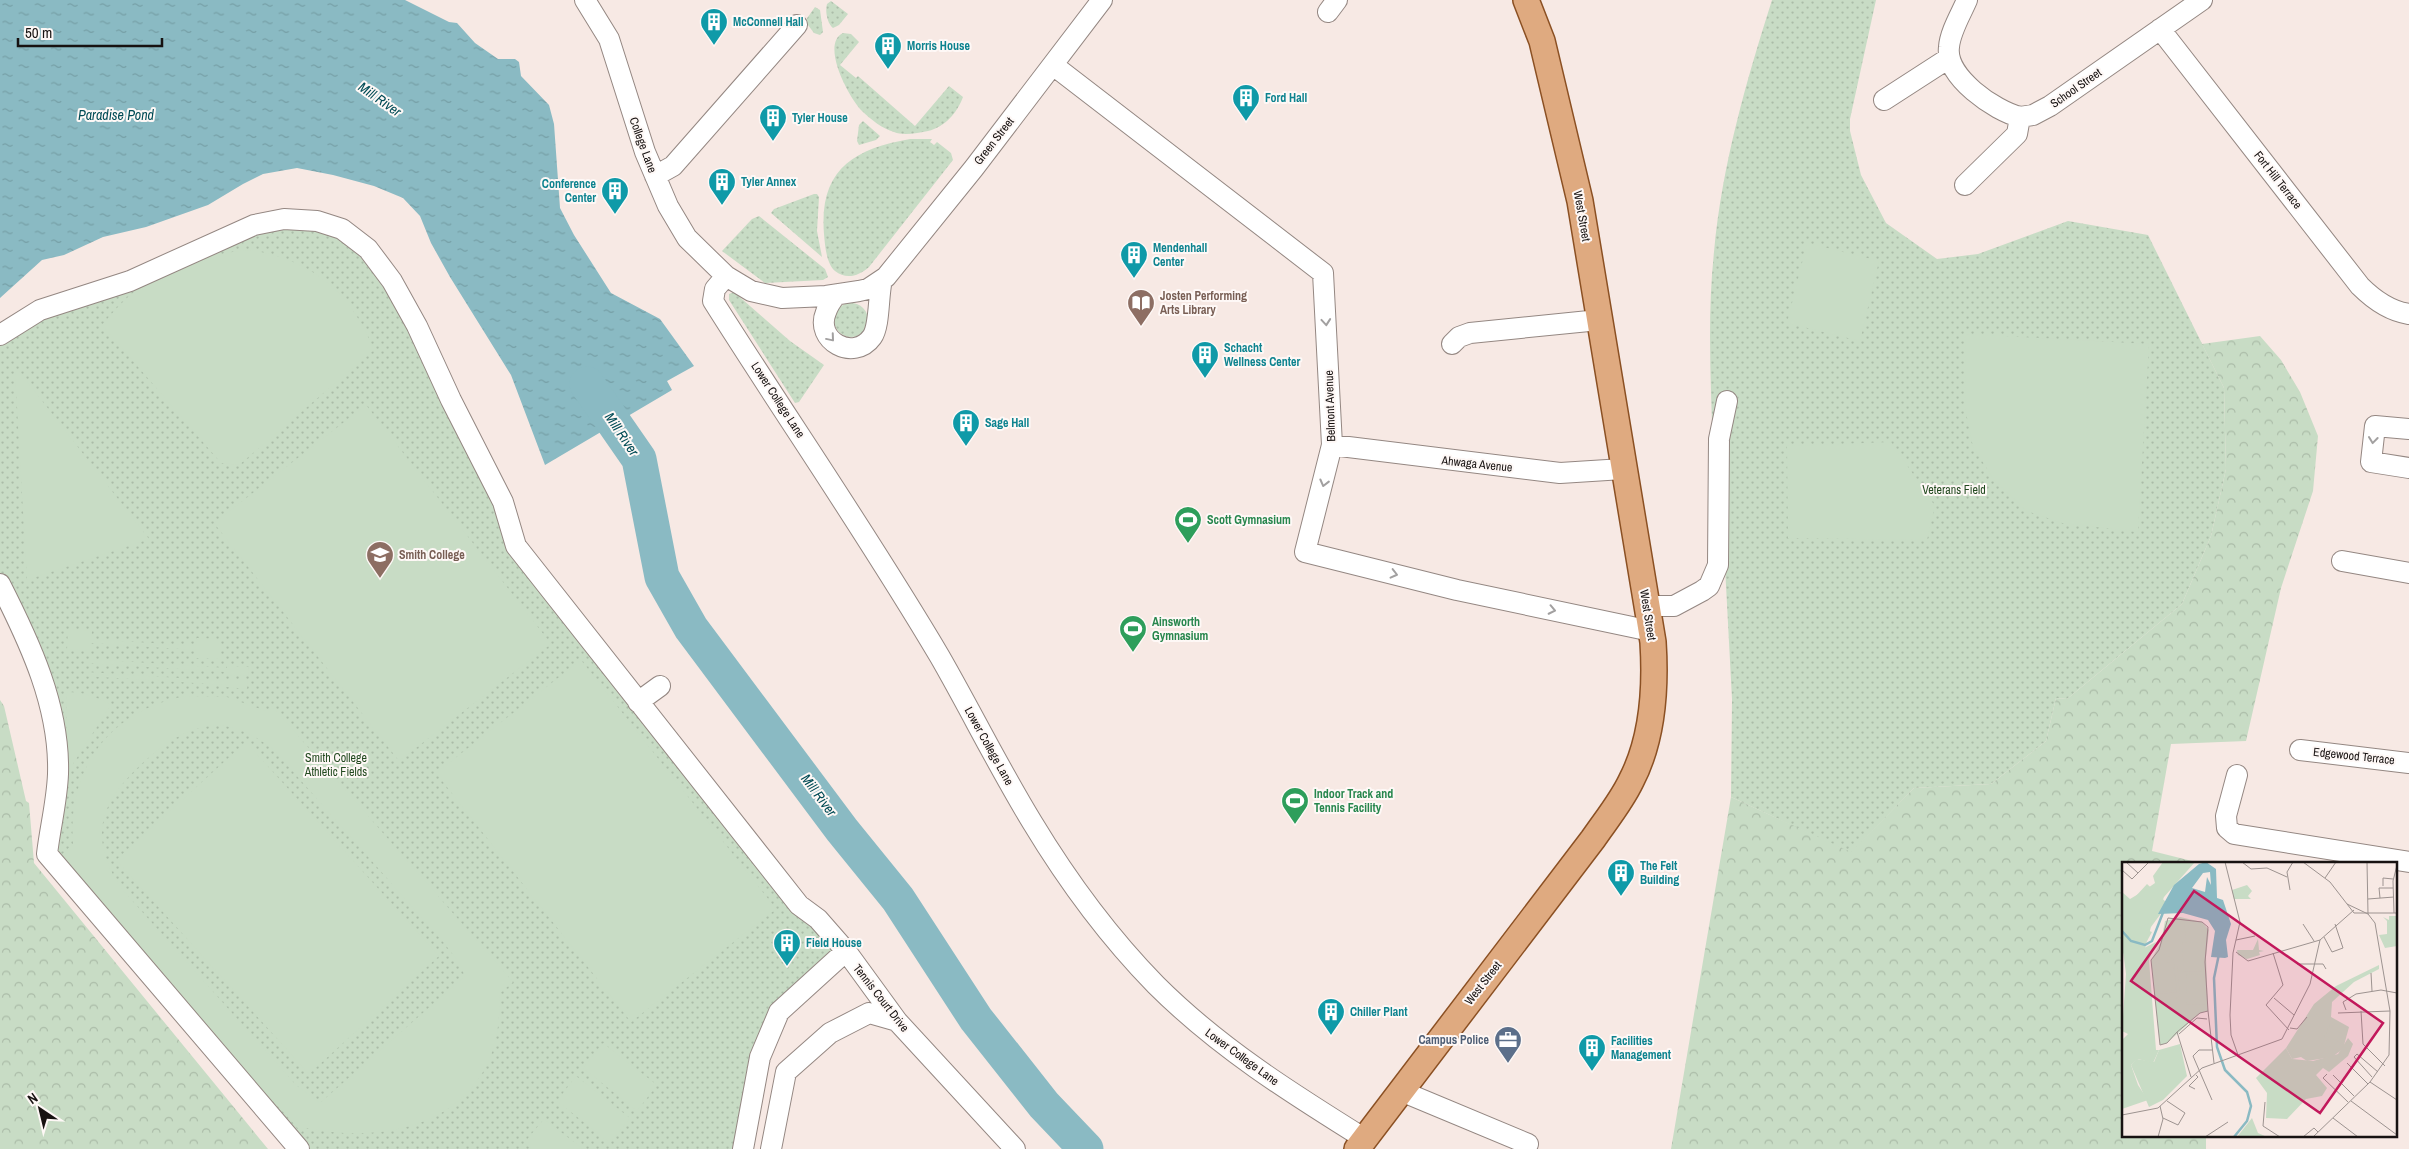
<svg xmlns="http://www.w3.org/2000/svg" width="2409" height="1149" font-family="'Archivo Narrow',sans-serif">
  <defs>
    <pattern id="green-dots" width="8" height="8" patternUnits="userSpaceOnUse" patternTransform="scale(1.25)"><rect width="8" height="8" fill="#c8dcc5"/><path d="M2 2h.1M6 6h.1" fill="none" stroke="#abbca8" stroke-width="1.8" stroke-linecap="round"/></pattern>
    <pattern id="forest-crowns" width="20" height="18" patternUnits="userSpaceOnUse" patternTransform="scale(1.25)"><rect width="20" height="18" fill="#c8dcc5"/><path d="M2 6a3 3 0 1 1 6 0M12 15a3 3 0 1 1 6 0" fill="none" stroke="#abbca8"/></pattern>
    <pattern id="water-ripples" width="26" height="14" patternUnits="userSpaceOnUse" patternTransform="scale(1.25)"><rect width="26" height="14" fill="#8abac3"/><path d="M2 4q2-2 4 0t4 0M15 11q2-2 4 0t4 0" fill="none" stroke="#769fa6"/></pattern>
  </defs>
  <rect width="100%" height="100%" fill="#f7e9e4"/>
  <!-- green -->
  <path fill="url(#green-dots)" d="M1772,0H1876L1850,119V131L1861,175L1886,223L1937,259L1978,254L2068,221L2148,235L2224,388L2226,469L2211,536L2182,604L2067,699L2056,698L2046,741L1991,784L1914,788L1851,853L1731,797L1732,699L1719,453H1713C1711,386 1707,318 1714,252C1722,165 1746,82 1772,0Z
    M831,1L848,14L839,25L833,28C827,23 825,11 827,4Z
    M815,7L820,10L823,32L820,35L814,33L805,21Z
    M843,33L851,34L859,42L840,65L856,78L858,76L915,126L949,86L963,97C957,113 945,127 928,131C918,133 903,136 894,132C883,129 870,119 862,111C849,98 820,44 843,33Z
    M863,121L880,136L876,140L859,145L857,141L859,125Z
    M910,139H932L930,142L934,145L937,142L951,153L953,160L869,267C859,276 846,280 835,271C826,263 825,245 824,234C819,171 852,149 910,139Z
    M814,194H817L819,197L817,231L822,257L771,213L774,209Z
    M759,216L825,269L828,277L823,280L765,283L722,251L752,219Z
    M317,221L368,249L516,546L846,951L779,1012L743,1149H299L47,854L55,724L0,584V335L254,225Z
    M734,292L790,341L824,365L799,402L795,403L729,300V294Z
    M834 320a17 17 0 1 1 34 0a17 17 0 1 1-34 0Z"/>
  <!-- forest -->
  <path fill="url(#forest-crowns)" d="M2260,336L2281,360L2300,392L2318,436L2313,491L2281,588L2246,741L2171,744L2152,851L2200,863H2123V1135H2206V1149H1671L1731,797L1851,852L1914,788L1991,784L2046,741L2056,698L2067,699L2182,604L2211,536L2226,469L2224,388L2202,344Z
    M0,700L4,706L26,801L29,803L34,863L268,1149H0Z"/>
  <!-- pitch -->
  <path fill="#c8dcc5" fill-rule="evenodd" d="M1807,243L1879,261L1860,341L1787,323Z
    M248,250C310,258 351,292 374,350L239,465L221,463L102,325C115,310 129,293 147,283C178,266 213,253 248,250Z
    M1966,334L2149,344L2138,532L2062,523L2027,511L1995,481L1973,447L1965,408Z
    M19,371L149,539L27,580L15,372Z
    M366,405L551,644L399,761L214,523Z
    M1891,442L1935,506L1927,540L1788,538L1787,446Z
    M68,629L92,631L91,639L196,646L197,638L221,639L219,659L196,658V650L91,643L90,651L67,649Z
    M87,659L227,668V666L249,667L248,676L227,675V672L86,663Z
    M581,660L776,909L631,1022L436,773Z
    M86,672L226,681V679L248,680L247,689L226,687V685L85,676Z
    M66,692C84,692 95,696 111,705L71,767L65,765L67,757Z
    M186,696L227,697L266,711L272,706L513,982L499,994C506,1107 410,1149 306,1128L301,1132L58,858L73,844C67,767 111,710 186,696ZM217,725C239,727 256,736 274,750L444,943L457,960L465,976L320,1103L296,1085L121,888C86,835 102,799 146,760C168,741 187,728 217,725Z
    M246,742L439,956L309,1074L116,860Z
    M603,1043L657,1085L637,1111L583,1068Z
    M576,1076L630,1118L610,1143L557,1101Z
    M544,1119L583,1149H532L524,1143Z"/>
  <!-- water -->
  <path fill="url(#water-ripples)" d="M0,0H405L449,22L457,23L475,43L498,59H515L519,62L521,76L549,105L554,124L560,208L574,235L611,293L660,319L694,366L667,381L672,390L545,465L511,375L450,277L431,243L420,216L403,198L374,186L333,175L297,168L263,174L243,184L208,205L146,227L103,237L64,255L42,260L0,298Z"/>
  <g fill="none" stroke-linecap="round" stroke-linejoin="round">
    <!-- river -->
    <path stroke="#8abac3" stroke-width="35" d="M587,384L639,459L662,577L691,628L842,830L898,899L976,1019L1044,1105L1086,1149"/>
    <defs>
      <path id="minor" d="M585,0L609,39L645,152L668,206L687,238L726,276L751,291L782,298L826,296L859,291L868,289L886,277L974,168L1102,0
        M1967,0C1961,14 1950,32 1949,47C1945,77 1995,111 2020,117
        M1328,12L1337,0
        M2160,29L2360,286C2374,300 2389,311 2409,314
        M1053,65L1323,273L1332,445L1305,552L1457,590L1651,631
        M1884,100L1949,58
        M655,176L673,166L797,25
        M1965,185L2017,134L2020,117L2033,115L2050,106L2202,0
        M726,276L715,289L713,301C788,420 868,535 940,657C971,711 999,768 1032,822C1067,880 1109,937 1156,985C1218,1047 1291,1093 1365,1139
        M836,295C832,300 828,306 826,312C814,341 854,362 872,337C880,326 878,295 882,280
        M0,335L40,310L130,281L254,225L284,219L317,221L342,229L368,249L392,281L417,326L451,400L503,502L516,546L799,905L818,919L846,951
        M1452,344L1459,337L1470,333L1599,320
        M2409,429L2375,426L2371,462L2409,468
        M1332,445L1560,473L1623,469
        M2342,561L2409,573
        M0,584C30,643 60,707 58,774C57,801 50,828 47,854L299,1149
        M1647,606H1674L1702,591L1709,586L1718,565L1719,439L1727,401
        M638,702L660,686
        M2300,750L2409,763
        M2237,775L2226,816L2227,828L2234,834L2409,862
        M1401,1091L1528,1144
        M743,1149L760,1057L779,1012L846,951L897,1021L1015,1149
        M771,1149L786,1072L830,1033L869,1013L897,1021"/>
      <path id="major" d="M1357,1149L1593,839C1606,820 1621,802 1631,781C1653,739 1656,688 1653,642L1580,201L1542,41L1526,0"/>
    </defs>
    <!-- minor casing -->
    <use href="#minor" stroke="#948782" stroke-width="22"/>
    <!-- major casing -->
    <use href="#major" stroke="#8b5023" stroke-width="28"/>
    <!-- minor -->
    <use href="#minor" stroke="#fff" stroke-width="20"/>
    <!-- major -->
    <use href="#major" stroke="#dfaa80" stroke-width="25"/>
  </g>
  <!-- one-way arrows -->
  <defs><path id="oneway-chevron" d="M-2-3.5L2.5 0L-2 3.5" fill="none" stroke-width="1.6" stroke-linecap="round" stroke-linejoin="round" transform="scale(1.25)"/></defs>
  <g stroke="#a2a0a0">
    <use href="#oneway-chevron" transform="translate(1326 322) rotate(85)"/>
    <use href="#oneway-chevron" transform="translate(831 338) rotate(50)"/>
    <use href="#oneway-chevron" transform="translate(2373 440) rotate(97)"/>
    <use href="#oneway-chevron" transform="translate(1324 483) rotate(104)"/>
    <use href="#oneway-chevron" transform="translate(1394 574) rotate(14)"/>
    <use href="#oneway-chevron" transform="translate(1552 610) rotate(12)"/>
  </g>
  <!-- icons -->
  <defs>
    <symbol id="building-pin" viewBox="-11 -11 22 30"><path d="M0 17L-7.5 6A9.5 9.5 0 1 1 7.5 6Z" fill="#0f9aa8" stroke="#fef8f6"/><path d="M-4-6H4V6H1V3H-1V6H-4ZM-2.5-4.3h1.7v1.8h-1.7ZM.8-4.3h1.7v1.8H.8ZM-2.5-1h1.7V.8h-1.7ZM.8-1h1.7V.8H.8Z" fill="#fff"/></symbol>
    <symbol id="library-pin" viewBox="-11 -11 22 30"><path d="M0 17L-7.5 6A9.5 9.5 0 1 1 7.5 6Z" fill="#8d6e63" stroke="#fef8f6"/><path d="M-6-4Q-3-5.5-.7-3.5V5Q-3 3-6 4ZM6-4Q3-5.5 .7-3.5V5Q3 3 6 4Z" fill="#fff"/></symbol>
    <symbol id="stadium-pin" viewBox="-11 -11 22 30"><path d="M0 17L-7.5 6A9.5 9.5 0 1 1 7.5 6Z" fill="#2e9e5b" stroke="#fef8f6"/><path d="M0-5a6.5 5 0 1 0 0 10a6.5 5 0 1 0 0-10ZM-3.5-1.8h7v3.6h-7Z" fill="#fff"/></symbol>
    <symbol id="university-pin" viewBox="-11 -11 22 30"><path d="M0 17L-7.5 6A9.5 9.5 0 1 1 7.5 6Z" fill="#8d6e63" stroke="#fef8f6"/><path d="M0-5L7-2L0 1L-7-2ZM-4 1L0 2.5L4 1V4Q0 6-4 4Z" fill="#fff"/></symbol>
    <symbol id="office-pin" viewBox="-11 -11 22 30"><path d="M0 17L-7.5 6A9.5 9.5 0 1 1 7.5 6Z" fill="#5c6f8a" stroke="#fef8f6"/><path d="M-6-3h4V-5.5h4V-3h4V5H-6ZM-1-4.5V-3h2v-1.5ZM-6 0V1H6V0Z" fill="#fff"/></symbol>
  </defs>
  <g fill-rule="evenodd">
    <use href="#building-pin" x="698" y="6" width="32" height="43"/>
    <use href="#building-pin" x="872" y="30" width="32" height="43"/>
    <use href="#building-pin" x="1230" y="82" width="32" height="43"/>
    <use href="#building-pin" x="757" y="102" width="32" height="43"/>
    <use href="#building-pin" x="706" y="166" width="32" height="43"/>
    <use href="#building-pin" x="599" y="175" width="32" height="43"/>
    <use href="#building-pin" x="1118" y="239" width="32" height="43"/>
    <use href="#library-pin" x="1125" y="287" width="32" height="43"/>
    <use href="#building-pin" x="1189" y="339" width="32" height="43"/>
    <use href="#building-pin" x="950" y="407" width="32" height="43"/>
    <use href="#stadium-pin" x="1172" y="504" width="32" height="43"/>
    <use href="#university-pin" x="364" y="539" width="32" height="43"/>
    <use href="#stadium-pin" x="1117" y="613" width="32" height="43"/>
    <use href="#stadium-pin" x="1279" y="785" width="32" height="43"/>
    <use href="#building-pin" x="1605" y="857" width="32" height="43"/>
    <use href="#building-pin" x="771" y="927" width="32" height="43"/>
    <use href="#building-pin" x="1315" y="996" width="32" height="43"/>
    <use href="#office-pin" x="1492" y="1024" width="32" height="43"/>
    <use href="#building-pin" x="1576" y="1032" width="32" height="43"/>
  </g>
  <g text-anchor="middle" stroke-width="4" stroke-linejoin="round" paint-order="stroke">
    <!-- culture labels -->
    <g font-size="12" font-weight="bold" fill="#0d838f" stroke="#fef8f6" text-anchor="start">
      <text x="733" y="26">McConnell Hall</text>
      <text x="907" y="50">Morris House</text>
      <text x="1265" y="102">Ford Hall</text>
      <text x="792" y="122">Tyler House</text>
      <text x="741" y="186">Tyler Annex</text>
      <text x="596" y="188" text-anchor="end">Conference<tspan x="596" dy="14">Center</tspan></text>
      <text x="1153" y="252">Mendenhall<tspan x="1153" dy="14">Center</tspan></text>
      <text x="1224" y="352">Schacht<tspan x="1224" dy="14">Wellness Center</tspan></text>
      <text x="985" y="427">Sage Hall</text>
      <text x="1640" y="870">The Felt<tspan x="1640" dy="14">Building</tspan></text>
      <text x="806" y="947">Field House</text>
      <text x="1350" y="1016">Chiller Plant</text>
      <text x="1611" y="1045">Facilities<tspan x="1611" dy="14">Management</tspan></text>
    </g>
    <!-- street labels -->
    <g font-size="12" fill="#171211" stroke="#fef8f6">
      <text transform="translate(2076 88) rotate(-35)" y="4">School Street</text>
      <text transform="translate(994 141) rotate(-52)" y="4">Green Street</text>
      <text transform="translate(643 145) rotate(70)" y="4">College Lane</text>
      <text transform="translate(2278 180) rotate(52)" y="4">Fort Hill Terrace</text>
      <text transform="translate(1582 216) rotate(80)" y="4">West Street</text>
      <text transform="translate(778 400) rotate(57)" y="4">Lower College Lane</text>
      <text transform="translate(1330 406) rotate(-92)" y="4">Belmont Avenue</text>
      <text transform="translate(1477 464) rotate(6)" y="4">Ahwaga Avenue</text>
      <text transform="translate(1648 615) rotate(81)" y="4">West Street</text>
      <text transform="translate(989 746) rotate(61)" y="4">Lower College Lane</text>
      <text transform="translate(2354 756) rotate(6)" y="4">Edgewood Terrace</text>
      <text transform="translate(1483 983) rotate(-52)" y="4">West Street</text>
      <text transform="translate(881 998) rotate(52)" y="4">Tennis Court Drive</text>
      <text transform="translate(1242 1057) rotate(36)" y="4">Lower College Lane</text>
    </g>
    <!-- education labels -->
    <g font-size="12" font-weight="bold" fill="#785e54" stroke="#fef8f6" text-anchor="start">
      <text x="1160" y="300">Josten Performing<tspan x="1160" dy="14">Arts Library</tspan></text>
      <text x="399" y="559">Smith College</text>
    </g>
    <!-- park labels -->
    <g font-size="12" fill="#234a20" stroke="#fef8f6">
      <text x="1954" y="494">Veterans Field</text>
      <text x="336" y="762">Smith College<tspan x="336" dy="14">Athletic Fields</tspan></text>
    </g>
    <!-- leisure labels -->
    <g font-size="12" font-weight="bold" fill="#27864d" stroke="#fef8f6" text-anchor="start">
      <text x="1207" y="524">Scott Gymnasium</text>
      <text x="1152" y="626">Ainsworth<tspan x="1152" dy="14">Gymnasium</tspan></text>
      <text x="1314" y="798">Indoor Track and<tspan x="1314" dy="14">Tennis Facility</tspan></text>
    </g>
    <!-- service labels -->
    <g font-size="12" font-weight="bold" fill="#4e5e75" stroke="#fef8f6" text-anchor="end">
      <text x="1489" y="1044">Campus Police</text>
    </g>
    <!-- water labels -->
    <g font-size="14" font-style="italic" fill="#004b55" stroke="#fef8f6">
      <text transform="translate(380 99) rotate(35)" y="5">Mill River</text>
      <text x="116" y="120">Paradise Pond</text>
      <text transform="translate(622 434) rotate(56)" y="5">Mill River</text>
      <text transform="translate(819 795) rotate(53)" y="5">Mill River</text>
    </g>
  </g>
  <!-- overview -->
  <g transform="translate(2122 862)">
    <rect width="275" height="275" fill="#f7e9e4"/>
    <path d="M25,22L46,42L29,65L23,86L24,96L0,91V45L2,47ZM125,23L130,29L126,34L129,37H112L110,28ZM267,54H275V84L263,86L257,73L265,72V59L261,55L267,58ZM58,55L80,60L87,68L84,95L86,149L78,151L45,181L38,183L29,98L39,80L43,59ZM136,77L137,88L142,89L137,90L138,93L125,97L116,93L115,88H131ZM257,103V107L232,120L210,140L209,155L227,165L221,187L210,195L185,199L179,195L170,197L164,186L192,142L214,124ZM58,182L65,214L41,238L27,245L9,203L15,197L32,200L37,188Z" fill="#c8dcc5"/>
    <path d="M41,0H73L42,35L32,60L17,65L30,70L25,79L14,77L5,70L0,60V30L8,37L23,28L33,21L31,14ZM34,80L27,98L34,188H37L31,201L16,197L9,203L16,223L26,238L0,247V178L6,172L0,169L4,112L0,81L18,88ZM226,176L231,182L226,194L207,210L201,206L194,213L205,226L200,234L184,237L165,257L144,256L145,231L134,216L164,186L170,197L191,199L216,192ZM130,256L136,271L145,275H115Z" fill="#c8dcc5"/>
    <path d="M62,60L78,62L82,77H64ZM79,80L80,109L62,110L60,81ZM42,92L55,99L58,134L46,141L34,134L30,99ZM46,96L52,102L55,130L37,132L33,102L36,98ZM51,100L54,128L37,130L34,102ZM81,112L83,142L65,143L64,113ZM208,162L221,173L210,187L202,176Z" fill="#c8dcc5" fill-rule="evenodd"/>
    <path d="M84,0L94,7L95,36L101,38L109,62L104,78L106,95L103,96L89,95L93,69L86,58L61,51L36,52L52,23L77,2ZM88,10L89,23L85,15L83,30L70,26L81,11Z" fill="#8abac3" fill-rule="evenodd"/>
    <path fill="none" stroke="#8abac3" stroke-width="2.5" d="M0,69L9,79L23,83L30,79L42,48M97,92L92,116L95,185L103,208L125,230L129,244L125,259L112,275"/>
    <path fill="none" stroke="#9d9390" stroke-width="1" d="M4,0L16,11M103,0L118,60L111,91L108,153L109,173L116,193M120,0L129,7L145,6L165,15M181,0L208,20L232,51H275M0,8L10,17L27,0M203,16L214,0M261,24V16L271,17M168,28L165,10L171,0M258,36L257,26H271M246,37L272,35M225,42L246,52M272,51L271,19L275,3M181,62L192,79M202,75L210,90L221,86L213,62M114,78L133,74M114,90L126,99L198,78M151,91L161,123L144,143L167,168M175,102H201L204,107M249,111L250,129M152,136L172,153M224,148L221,140L234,132L259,128L275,131M239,149L241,182L263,204M216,151L268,149M168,166L175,167L185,155M55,170L45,181L38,183L29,98L37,88L46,56L80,60L86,65L83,100L86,149M57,172L75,156L85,157M225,201L246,222M205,212L201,216L226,240M211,213L232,234M69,215L55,170L78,151L86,149L92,201M250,215L232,195L235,192L256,210M248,220L275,238M73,227L67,224L76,215L74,213M90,238L71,194L77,188H90M229,239L275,273M143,240L141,264L158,275M0,253L36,246L80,206L160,177L188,122L198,78L232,48M41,256L56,263L63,251L45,239M211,256L236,275M36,275L41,257L38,244M83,275L106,260M181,275L192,266L196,270M191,275L248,220L267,193L268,149L253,61L246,52L245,0"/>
    <path fill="#c2185b" fill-opacity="0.15" stroke="#c2185b" stroke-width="2.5" d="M72,29L261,161L198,251L9,119Z"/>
    <rect width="275" height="275" fill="none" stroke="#171211" stroke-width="2.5"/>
  </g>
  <!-- north arrow -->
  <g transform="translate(40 1109) rotate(325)" stroke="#fef8f6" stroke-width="4" paint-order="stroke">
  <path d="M0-4L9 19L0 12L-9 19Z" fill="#171211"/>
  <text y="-8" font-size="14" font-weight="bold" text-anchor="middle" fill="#171211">N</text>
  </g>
  <!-- scale -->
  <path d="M18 38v8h144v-8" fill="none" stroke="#171211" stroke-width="2.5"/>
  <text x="25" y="38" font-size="15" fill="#171211" stroke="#fef8f6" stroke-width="4" paint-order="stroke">50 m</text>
</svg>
